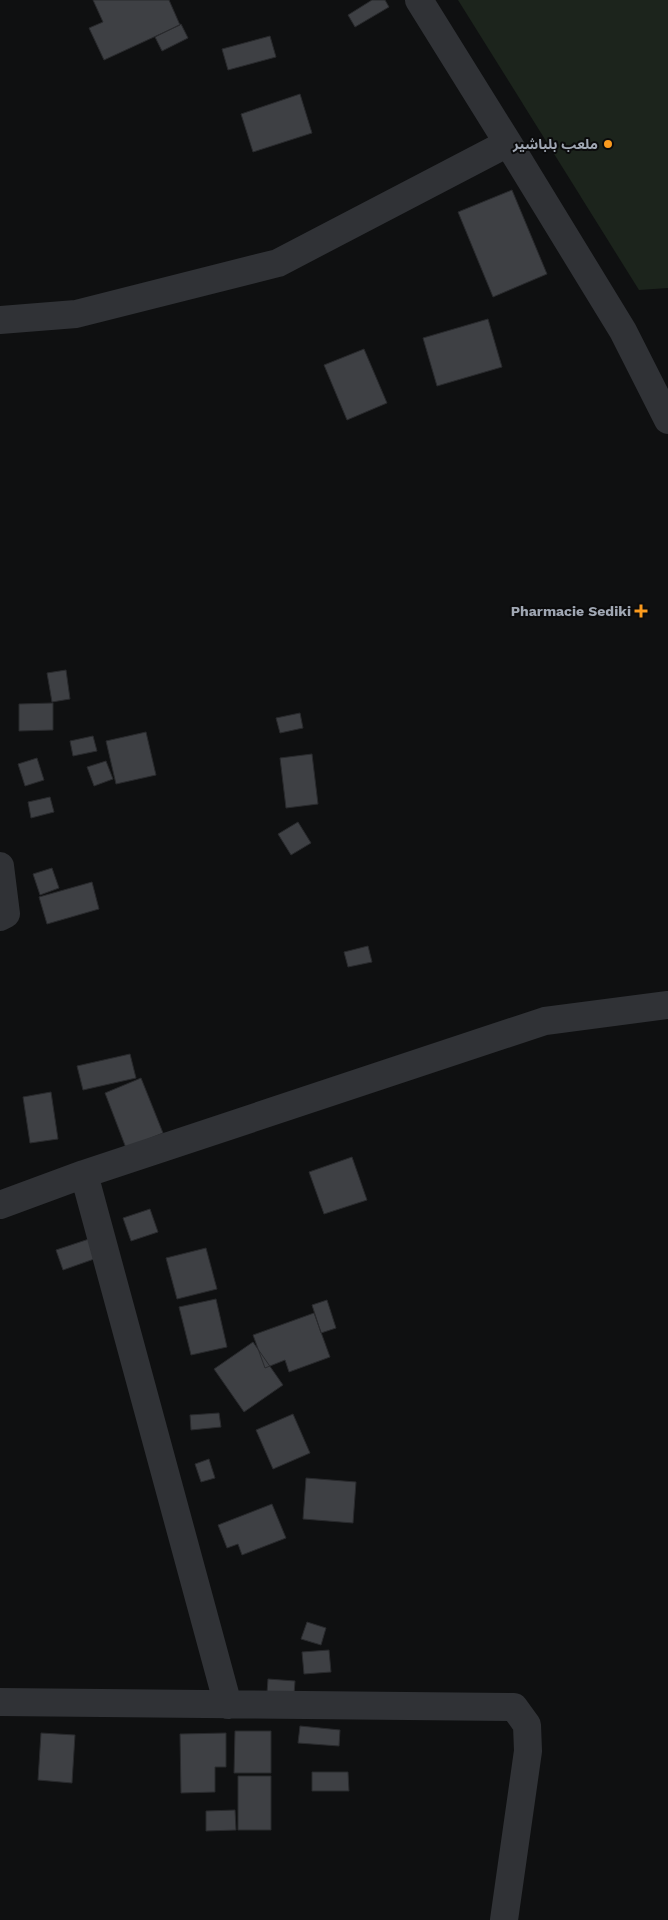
<svg xmlns="http://www.w3.org/2000/svg" width="668" height="1920" font-family="'Work Sans','Noto Sans Arabic',sans-serif">
  <rect width="100%" height="100%" fill="#0f1011"/>
  <!-- green -->
  <path fill="#1c241c" d="M458,0H668V288L639,290Z"/>
  <!-- building -->
  <path fill="#3e4044" stroke="#292a2d" d="M93,0H169L180,25L104,60L89,28L103,22Z
    M372,0H385L389,7L355,27L348,15Z
    M181,24L188,38L162,51L155,37Z
    M270,36L276,57L228,70L222,49Z
    M300,94L312,133L253,152L241,114Z
    M512,190L547,274L493,297L458,212Z
    M488,319L502,367L437,386L423,338Z
    M364,349L387,403L347,420L324,365Z
    M66,670L70,699L52,702L47,673Z
    M53,703V730L19,731V704Z
    M300,713L303,728L280,733L276,718Z
    M146,732L156,775L116,784L106,741Z
    M93,736L97,751L73,756L70,741Z
    M312,754L318,804L286,808L280,758Z
    M37,758L44,780L25,786L18,764Z
    M106,761L113,779L94,786L87,767Z
    M50,797L54,812L31,818L28,802Z
    M298,822L311,843L291,855L278,834Z
    M52,868L59,888L40,895L33,874Z
    M92,882L99,909L47,924L39,897Z
    M368,946L372,962L348,967L344,952Z
    M130,1054L136,1078L83,1090L77,1066Z
    M141,1078L163,1133L126,1148L105,1093Z
    M51,1092L58,1139L30,1143L23,1097Z
    M352,1157L367,1200L324,1214L309,1172Z
    M150,1209L158,1232L131,1241L123,1218Z
    M107,1233L114,1252L63,1270L56,1250Z
    M206,1248L217,1289L177,1299L166,1258Z
    M216,1299L227,1347L191,1355L179,1307Z
    M327,1300L336,1328L321,1333L312,1305Z
    M314,1313L330,1357L289,1372L285,1360L265,1368L253,1335Z
    M253,1342L283,1385L244,1412L214,1369Z
    M219,1413L221,1427L191,1430L190,1415Z
    M293,1414L310,1453L273,1469L256,1430Z
    M209,1459L215,1478L201,1482L195,1464Z
    M306,1478L356,1482L353,1523L303,1519Z
    M272,1504L286,1538L242,1555L238,1544L227,1548L218,1525Z
    M307,1622L326,1628L321,1645L301,1639Z
    M329,1650L331,1672L304,1674L302,1652Z
    M268,1679L295,1681L294,1695L267,1693Z
    M300,1726L340,1730L339,1746L298,1743Z
    M235,1731H271V1773H234Z
    M41,1733L75,1735L72,1783L38,1780Z
    M226,1733V1767H215V1792L181,1793L180,1734Z
    M312,1772H348L349,1791H312Z
    M238,1776H271V1830H238Z
    M235,1810L236,1830L206,1831V1811Z"/>
  <g fill="none" stroke-linecap="round" stroke-linejoin="round">
    <!-- minor -->
    <path stroke="#303236" stroke-width="28" d="M419,0L508,143L623,331L668,420
      M0,320L76,314L278,263L508,143
      M0,866L6,914L0,917
      M84,1174L228,1705
      M0,1205L84,1174L545,1021L668,1005
      M0,1702L514,1707L527,1725L528,1751L504,1920"/>
  </g>
  <!-- markers -->
  <g fill="#fb9b1e" stroke="#0b0b0c" stroke-width="2">
    <circle cx="608" cy="144" r="5"/>
    <path d="M638.5 603.5h5v5h5v5h-5v5h-5v-5h-5v-5h5z"/>
  </g>
  <g text-anchor="middle" stroke-width="4" stroke-linejoin="round" paint-order="stroke">
    <!-- poi labels -->
    <g font-size="14" font-weight="bold" fill="#a0a7b3" stroke="#0b0b0c" text-anchor="end">
      <text x="598" y="149">ملعب بلباشير</text>
      <text x="631" y="616">Pharmacie Sediki</text>
    </g>
  </g>
</svg>
